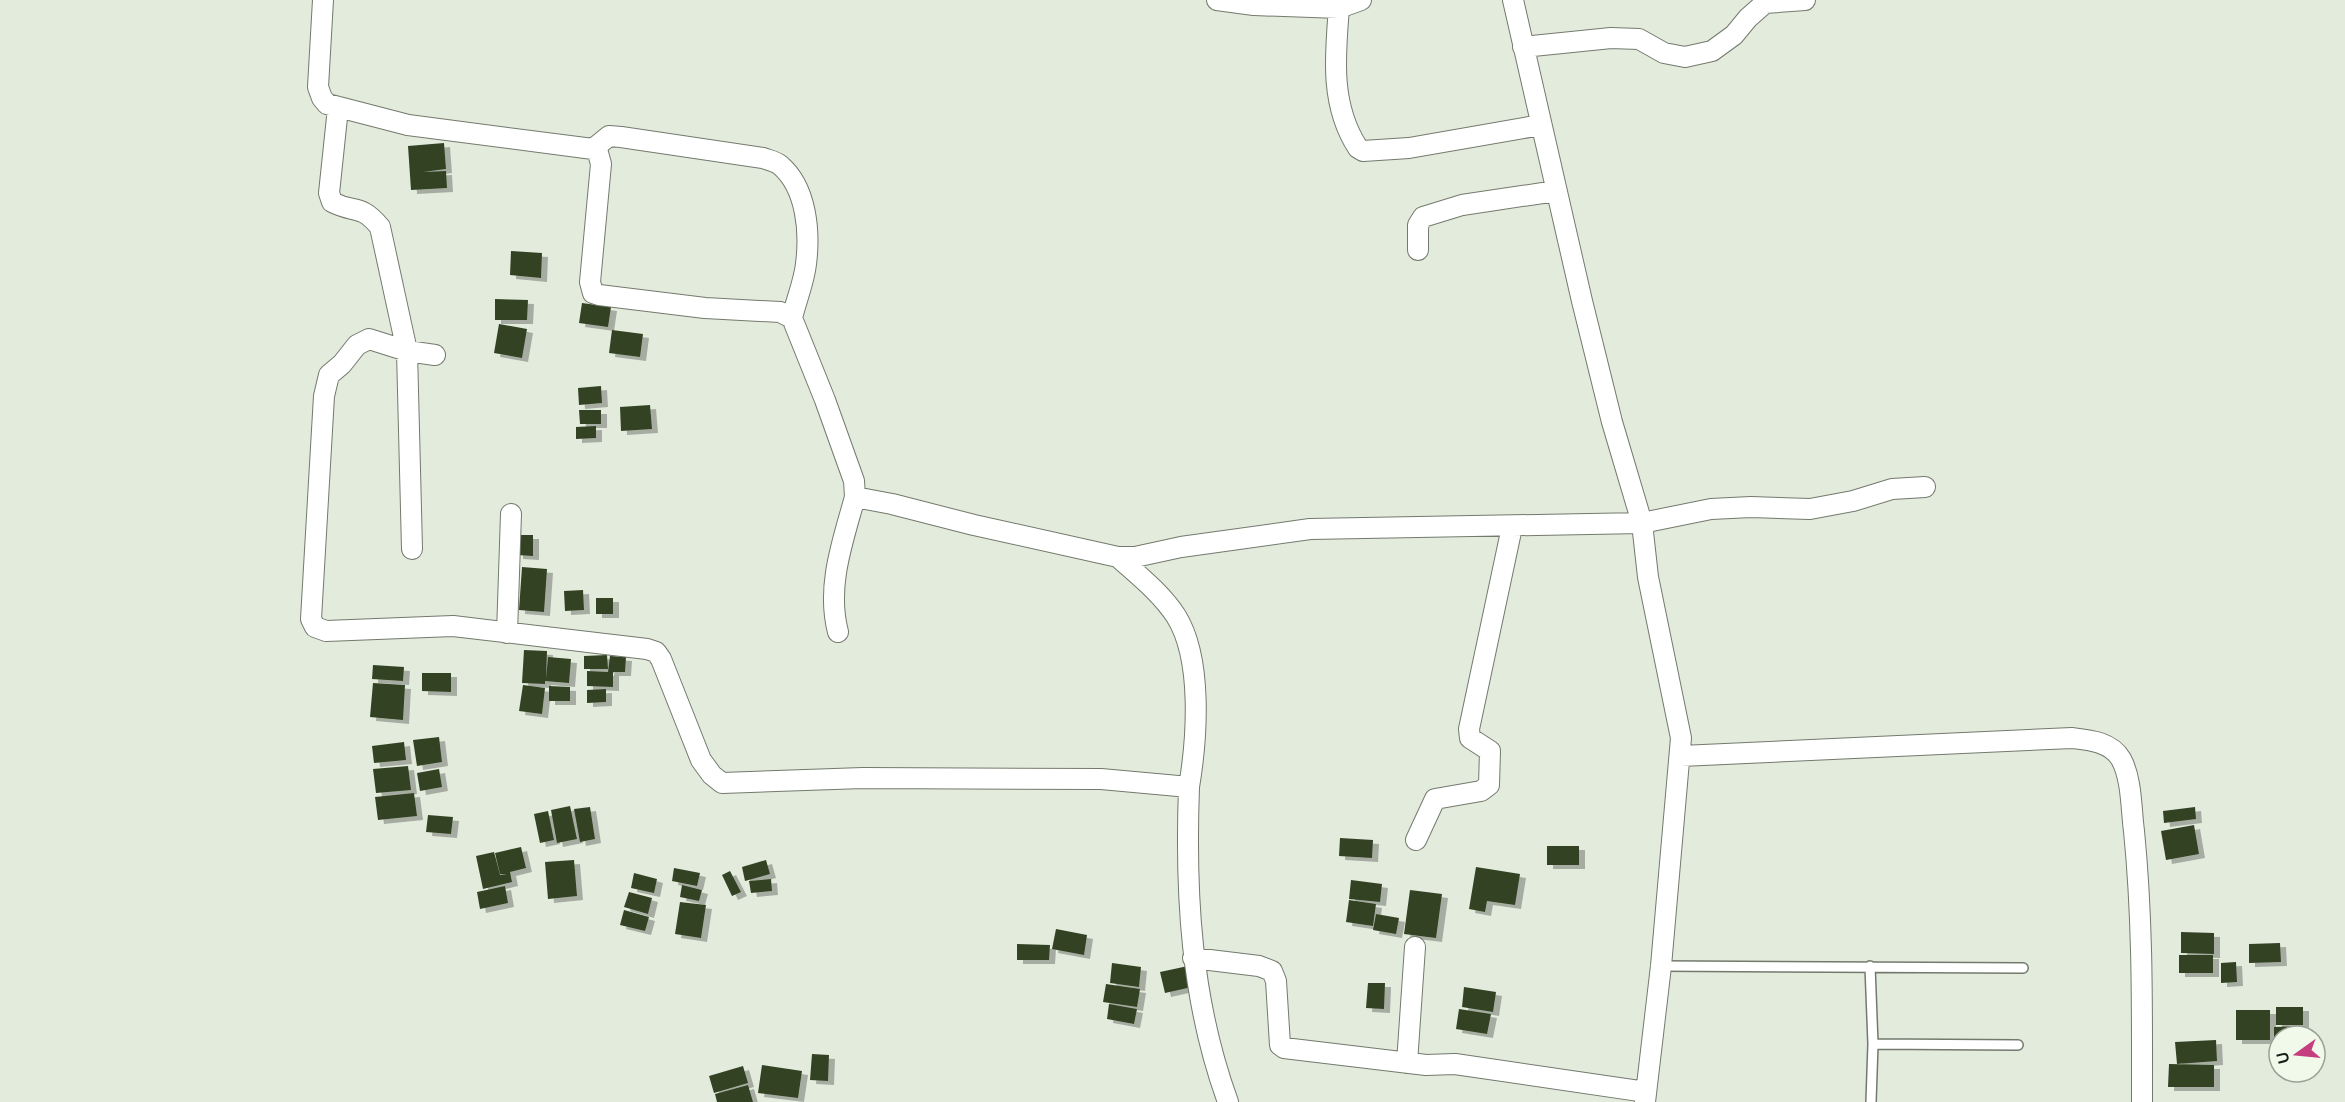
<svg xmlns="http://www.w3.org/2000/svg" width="2345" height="1102" font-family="Cabin,sans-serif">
  <defs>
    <filter id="shadow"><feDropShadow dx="6" dy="4" stdDeviation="0" flood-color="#0004"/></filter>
  </defs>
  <rect width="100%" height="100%" fill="#e3ebdd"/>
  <!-- building -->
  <path fill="#334324" filter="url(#shadow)" d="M444,143L446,169L423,172L446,171L447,188L411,190L408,146Z
    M511,251L542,253L541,278L510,275Z
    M495,299L528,300L527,320H495Z
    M582,303L611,307L608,327L579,323Z
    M499,324L527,329L522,358L494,353Z
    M612,330L643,334L640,357L609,353Z
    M601,386L602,403L579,405L578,388Z
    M650,405L652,429L621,431L620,407Z
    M579,410H601V424H580Z
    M596,426V438L576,439V427Z
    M517,535H533V556L517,555Z
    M522,567L547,569L544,612L519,610Z
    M583,590L584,610L565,611L564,591Z
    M596,598H613V614H596Z
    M524,650L547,651L546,679L548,657L571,659L569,683L545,681V684L522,683Z
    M607,655L608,669H584V656Z
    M610,656L626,657L625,672H613V687L587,686V671L608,672Z
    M373,665L404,667L403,681L372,679Z
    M422,673H451V692L422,691Z
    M373,683L405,685L403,720L370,717Z
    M523,685L545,688L542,714L519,711Z
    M549,686L570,687V701H549Z
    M606,689V702L587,703V690Z
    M439,737L442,762L417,766L413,740Z
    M404,742L406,760L374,763L372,746Z
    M408,766L411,790L376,793L373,769Z
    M439,769L442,787L420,791L417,773Z
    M414,793L417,816L378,820L375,797Z
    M570,806L577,839L557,843L551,810Z
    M590,807L595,839L580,842L574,809Z
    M2195,807L2196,819L2164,823L2163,811Z
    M548,811L554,840L540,843L534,814Z
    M428,815L453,817L451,834L426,832Z
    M2194,825L2199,854L2166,860L2161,831Z
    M1340,838L1373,840L1372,858L1339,856Z
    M1547,846H1579V865H1547Z
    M521,847L526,868L510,872L512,882L483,889L476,856L494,852L500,875L507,874H500L495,853Z
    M574,860L577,896L548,899L545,862Z
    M766,860L770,874L745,881L742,867Z
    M1476,867L1520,874L1515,905L1487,901L1485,912L1469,909Z
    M674,868L700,873L697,886L672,881Z
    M730,871L741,892L732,896L722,875Z
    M634,873L657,879L654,893L631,888Z
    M771,879L772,891L751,893L749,881Z
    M1351,880L1382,884L1380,902L1349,899Z
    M682,885L702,890L699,901L680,897Z
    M505,886L508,903L480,909L477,892Z
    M1410,890L1442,894L1436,938L1404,934Z
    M629,892L652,898L648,914L624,907Z
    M1349,900L1376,904L1373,926L1346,922Z
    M680,902L706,905L701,938L675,934Z
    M624,910L649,917L645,931L620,925Z
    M1376,914L1399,918L1396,934L1373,930Z
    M1056,929L1087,935L1084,955L1052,949Z
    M2181,932L2214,933V954L2181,953Z
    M2280,943L2281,962L2249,963V944Z
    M1017,944L1050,945L1049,960H1017Z
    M2179,955H2213V973H2179Z
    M2236,962L2237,982L2221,983V963Z
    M1112,963L1141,967L1139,987L1110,983Z
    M1188,966L1192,987L1165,993L1160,972Z
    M1368,983H1385L1384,1009L1366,1008Z
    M1106,984L1140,989L1137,1007L1103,1002Z
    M1464,987L1496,992L1493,1012L1462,1007Z
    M1109,1004L1137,1009L1134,1024L1107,1019Z
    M2276,1007H2303V1025H2276Z
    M1459,1009L1491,1014L1487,1034L1456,1029Z
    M2236,1010H2270V1040H2236Z
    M2304,1026V1036H2279V1040H2274V1027Z
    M2216,1040L2217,1061L2177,1064L2175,1042Z
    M812,1054L829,1055L828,1081L810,1080Z
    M2169,1064L2214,1065V1087H2168Z
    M762,1065L802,1071L798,1098L758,1093Z
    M743,1066L748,1083L714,1093L709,1076Z
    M748,1085L753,1102H717L715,1094Z"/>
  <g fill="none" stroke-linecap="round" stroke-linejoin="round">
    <defs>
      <path id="lane" d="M1661,966L2023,968
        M1870,966L1873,1044L1871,1102
        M1873,1044L2018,1045"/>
      <path id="street" d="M323,0L318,87L322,98L327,104L408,125L593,149L598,153L601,164L590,282L593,293L599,295L705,308L780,312L792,318L825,400L854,481L855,497L892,504L974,525L1118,557H1135L1181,547L1310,529L1642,523L1711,509L1751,507L1810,509L1853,501L1892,489L1925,487
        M1217,0L1254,5L1339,8L1361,0
        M1513,0L1582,301L1612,422L1642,523L1648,577L1681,738L1661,966L1645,1102
        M1339,8C1335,56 1330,105 1358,148L1363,151L1409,148L1541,125
        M1523,47L1611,38L1639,39L1664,53L1685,57L1712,51L1734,35L1748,18L1765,3L1805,0
        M338,108L329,193L332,202C355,214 360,203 380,227L407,351L412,549
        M593,149L609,136L621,137L763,158C768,160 775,161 780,165C807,188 810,232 806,264C804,282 796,301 792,318
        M1418,250V225L1423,217L1462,205L1556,191
        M435,355L407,351L369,339L357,345L342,364L329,375L324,396L311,619L315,627L326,631L453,626L647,649L656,652L661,659L701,760L712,775L722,783L863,778L1101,779L1189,787C1185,894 1191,1001 1228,1102
        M1118,557C1138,575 1161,593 1176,616C1203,659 1197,739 1189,787
        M838,632C826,586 843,541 855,497
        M507,633L511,514
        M1681,756L2072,738C2090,740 2111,742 2121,759C2132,779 2131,809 2134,831C2143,921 2142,1011 2142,1102
        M1416,840L1435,799L1481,791L1489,785L1490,751L1470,738L1469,729L1512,527
        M1193,958L1259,966L1272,971L1276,981L1280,1045L1284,1048L1426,1065L1455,1064L1646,1092
        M1407,1063L1415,947"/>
    </defs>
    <!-- lane casing -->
    <use href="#lane" stroke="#737a6d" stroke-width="12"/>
    <!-- street casing -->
    <use href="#street" stroke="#737a6d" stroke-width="22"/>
    <!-- lane -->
    <use href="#lane" stroke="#fff" stroke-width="9"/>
    <!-- street -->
    <use href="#street" stroke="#fff" stroke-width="20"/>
  </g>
  <!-- north arrow -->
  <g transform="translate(2297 1054) rotate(255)"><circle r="28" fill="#f0f9ea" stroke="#9aa196" stroke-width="1.5"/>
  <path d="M0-4.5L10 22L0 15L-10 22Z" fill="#c53e7e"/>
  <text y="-9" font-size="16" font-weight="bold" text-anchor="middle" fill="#191c17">U</text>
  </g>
</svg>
